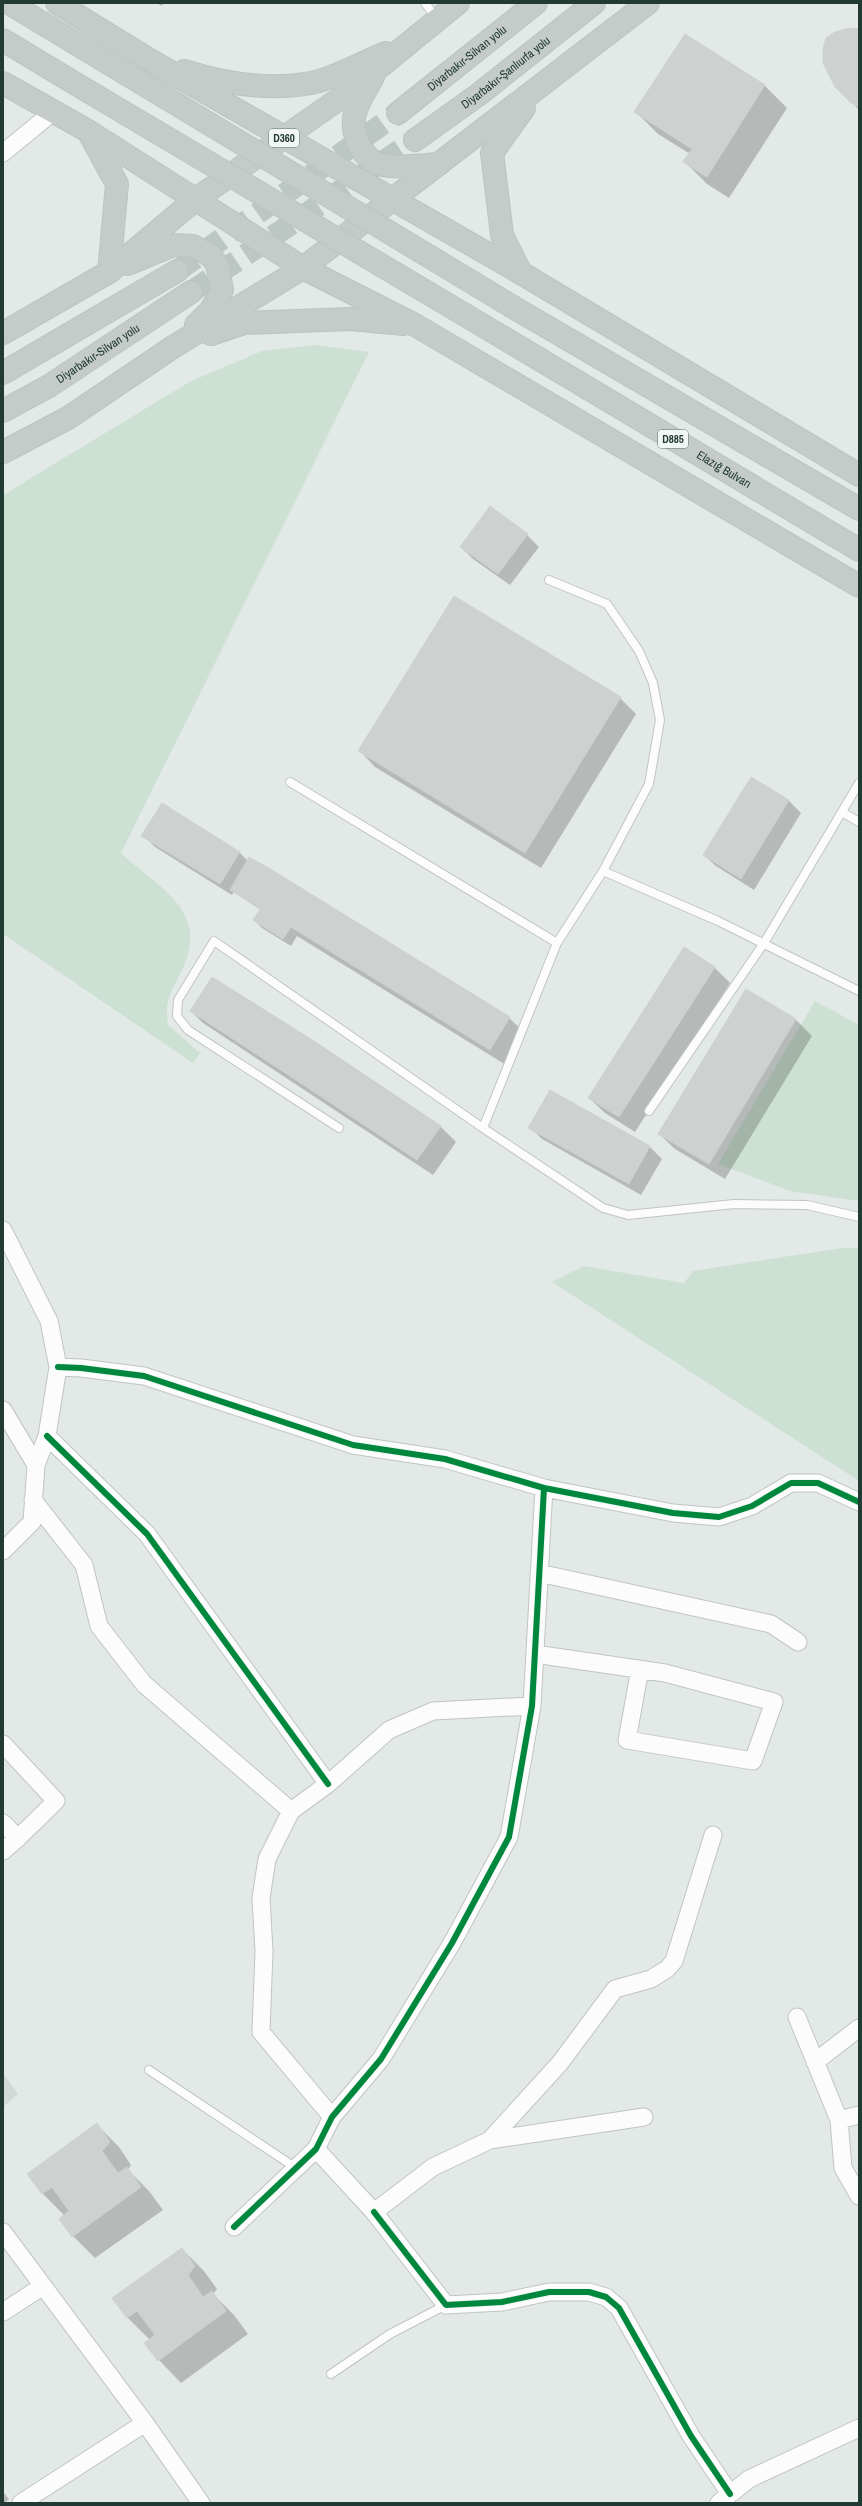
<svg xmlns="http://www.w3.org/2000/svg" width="862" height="2506" font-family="'Archivo Narrow',sans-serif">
  <rect width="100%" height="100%" fill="#e3e9e6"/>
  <!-- built -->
  <path fill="#d1dad6" d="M3,2073L18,2094L3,2107Z"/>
  <!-- green -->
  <path fill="#cce1d3" d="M315,345L369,352L121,853C158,888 211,910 182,970C171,993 164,999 168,1025L200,1053L193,1063L3,934V495L191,381L262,351Z
    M815,1001L859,1025V1201L790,1191L718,1164Z
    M842,1248H859V1481L552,1282L583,1266L684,1283L693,1271Z"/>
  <!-- shadow -->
  <path fill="#0003" d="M156,3H163L162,6Z
    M859,30V110L836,86Z
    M685,35L765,86L787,108L729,198L707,184L685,162L690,154L658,134L636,112Z
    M527,535L539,547L510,585L473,559L461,547Z
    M620,698L636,714L541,868L375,767L360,751Z
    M751,778L789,801L801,813L754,890L716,866L704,855Z
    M143,835L239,852L248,861L509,1018L525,1033L506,1065L297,936L291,946L262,928L254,920L261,910L234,892L232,895L155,847Z
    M714,967L730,983L635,1132L605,1113L589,1098Z
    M746,990L796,1020L812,1036L725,1179L675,1149L659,1134Z
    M191,1011L440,1126L456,1142L433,1175L203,1023Z
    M550,1091L650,1147L662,1159L641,1195L542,1139L530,1127Z
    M97,2125L119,2147L131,2165L128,2170L149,2191L163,2210L95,2258L73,2236L61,2219L65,2216L42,2193Z
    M182,2249L204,2271L217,2289L213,2294L234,2315L248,2334L181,2383L159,2360L150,2340L128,2318L114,2298Z
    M3,2492L9,2499L5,2503H3Z"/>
  <!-- building -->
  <path fill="#cdd2d0" stroke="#ccd2cf" d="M849,28L859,29V107L850,102L835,87L823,63V49L826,38L835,32Z
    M685,34L765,85L707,177L683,162L692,149L634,112Z
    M490,506L528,534L498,574L460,547Z
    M454,596L621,697L525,853L358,751Z
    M751,777L789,800L741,879L703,855Z
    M162,803L240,852L220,884L141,836Z
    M249,857L272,870L252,903L230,890Z
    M272,870L510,1017L490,1050L252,903Z
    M261,908L291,927L283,939L253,920Z
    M684,947L715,967L619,1117L588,1098Z
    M212,977L314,1041L290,1076L190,1011Z
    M746,989L796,1019L709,1164L658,1134Z
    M314,1041L441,1126L417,1160L290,1076Z
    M550,1090L650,1146L629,1184L528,1128Z
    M97,2123L110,2142L102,2151L118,2173L127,2167L141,2187L72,2237L59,2219L69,2211L52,2187L42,2194L27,2174Z
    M182,2248L195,2266L188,2275L203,2297L212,2291L226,2311L158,2361L144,2343L155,2335L137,2311L127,2318L112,2298Z"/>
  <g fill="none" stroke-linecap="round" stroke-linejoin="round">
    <!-- trunk-tunnel -->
    <path stroke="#bcc6c2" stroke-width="22" stroke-dasharray="22 11" stroke-linecap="butt" d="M177,271L398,113
      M191,292L415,140"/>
    <defs>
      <path id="service" d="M425,3L437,19
        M549,580L607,604L639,651L653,683L660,720L649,784L603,871L557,943L483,1128L603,1208L628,1215L734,1204L807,1205L859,1217
        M290,782L557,943
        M842,812L859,822
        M603,871L718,921L859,991
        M649,1111L764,943L859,783
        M339,1128L188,1030L177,1016L178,1000L214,941L483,1128
        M149,2070L296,2168
        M331,2374L390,2334L446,2305"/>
      <path id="minor" d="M3,153L53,112
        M3,1230L49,1321L58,1367L47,1436L36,1465L32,1522L3,1551
        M58,1367L81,1368L144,1376L353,1445L445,1459L544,1488L673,1513L719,1517L752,1506L791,1483H818L859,1502
        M3,1410L36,1465
        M47,1436L147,1534L328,1784
        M33,1500L84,1565L99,1626L144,1684L291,1811
        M539,1573L771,1624L798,1642
        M535,1654L665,1673L774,1702L753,1761L627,1740L640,1669
        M3,1744L56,1801L18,1838L3,1823
        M3,1851L18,1838
        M797,2017L839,2120L843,2168L859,2196
        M815,2062L859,2028
        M332,2117L261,2032L264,1951L261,1898L267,1859L291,1811L328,1784L389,1730L433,1711L532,1706
        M839,2120L859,2115
        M490,2140L560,2063L615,1989L651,1979L667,1969L674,1961L713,1835
        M316,2149L374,2212L433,2167L490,2140L644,2117
        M374,2212L446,2305L502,2302L549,2292H589L606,2297L619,2308L691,2436L730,2494
        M234,2227L316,2149L332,2117L381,2059L452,1943L509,1837L532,1706L544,1488
        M3,2232L145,2423L201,2503
        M3,2312L43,2286
        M21,2503L145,2423
        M719,2503L749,2479L859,2428"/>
      <g id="trunk">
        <path d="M9,3L105,61"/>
        <path d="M57,3L153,62L521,273L859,475"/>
        <path d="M3,40L81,87"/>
        <path d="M184,71C226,84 268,91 311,83C333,79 365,61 386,53"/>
        <path d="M373,77C367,89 355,105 354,119C352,134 361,154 374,162C388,170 423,165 439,164"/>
        <path d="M3,83L88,131L117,184L109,272L3,333"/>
        <path id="s1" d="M398,113L536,3"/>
        <path d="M88,131L303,268L415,325L859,586"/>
        <path id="s2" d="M415,140L478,95L594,3"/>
        <path d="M128,264L174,245L193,246L211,256L217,264L222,290L211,310L196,325"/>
        <path d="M109,272L196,199L349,92L458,3"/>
        <path d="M521,273L502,235L492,153L524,108"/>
        <path d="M513,307L859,509"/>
        <path id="s3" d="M487,328L859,550"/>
        <path d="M211,334L244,323L350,319L404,324"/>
        <path d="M3,373L177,271"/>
        <path id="s4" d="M3,411L49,386L191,292"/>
        <path d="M3,452L68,418L173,347L303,268L648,3"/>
      </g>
    </defs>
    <!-- service casing -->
    <use href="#service" stroke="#c0c5c3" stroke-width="10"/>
    <!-- minor casing -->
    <use href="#minor" stroke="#c0c5c3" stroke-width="19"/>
    <!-- trunk casing -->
    <use href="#trunk" stroke="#bcc4c2" stroke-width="24"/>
    <!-- service -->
    <use href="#service" stroke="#fbfcfb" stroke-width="8"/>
    <!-- minor -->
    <use href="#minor" stroke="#fbfcfb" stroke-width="17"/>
    <!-- trunk -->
    <use href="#trunk" stroke="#c4cbc9" stroke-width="22"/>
    <defs>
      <path id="trunk-bridge" d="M105,61L513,307
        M81,87L487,328"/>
    </defs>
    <!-- trunk-bridge casing -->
    <use href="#trunk-bridge" stroke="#bcc4c2" stroke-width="24" stroke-linecap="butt"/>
    <!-- trunk-bridge -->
    <use href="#trunk-bridge" stroke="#c4cbc9" stroke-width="22"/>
    <defs>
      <path id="cycleway" d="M58,1367L81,1368L144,1376L353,1445L445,1459L544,1488L673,1513L719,1517L752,1506L791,1483H818L859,1502
        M47,1436L147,1534L328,1784
        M374,2212L446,2305L502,2302L549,2292H589L606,2297L619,2308L691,2436L730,2494
        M234,2227L316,2149L332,2117L381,2059L452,1943L509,1837L532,1706L544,1488"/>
    </defs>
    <!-- cycleway casing -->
    <use href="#cycleway" stroke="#f1f7f4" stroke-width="8"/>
    <!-- cycleway -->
    <use href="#cycleway" stroke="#00873e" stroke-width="6"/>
  </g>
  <g text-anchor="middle" stroke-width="4" stroke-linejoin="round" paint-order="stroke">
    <!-- shield labels -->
    <g fill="#f1f7f4" stroke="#60736e" stroke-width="1">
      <rect x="269" y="129" width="30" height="18" rx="3"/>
      <rect x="658" y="430" width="30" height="18" rx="3"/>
    </g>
    <g font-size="11" font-weight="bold" fill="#223a34">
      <text x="284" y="142">D360</text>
      <text x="673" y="443">D885</text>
    </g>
    <!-- street labels -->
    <g font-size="12" fill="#223a34" stroke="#f1f7f4">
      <text dy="4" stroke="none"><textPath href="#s1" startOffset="88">Diyarbakır-Silvan yolu</textPath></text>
      <text dy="4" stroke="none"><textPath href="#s2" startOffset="113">Diyarbakır-Şanlıurfa yolu</textPath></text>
      <text dy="4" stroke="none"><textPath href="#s4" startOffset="111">Diyarbakır-Silvan yolu</textPath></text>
      <text dy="4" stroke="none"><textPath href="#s3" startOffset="276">Elazığ Bulvarı</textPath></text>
    </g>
  </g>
  <!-- border -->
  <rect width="862" height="2506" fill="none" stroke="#223a34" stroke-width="8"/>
</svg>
